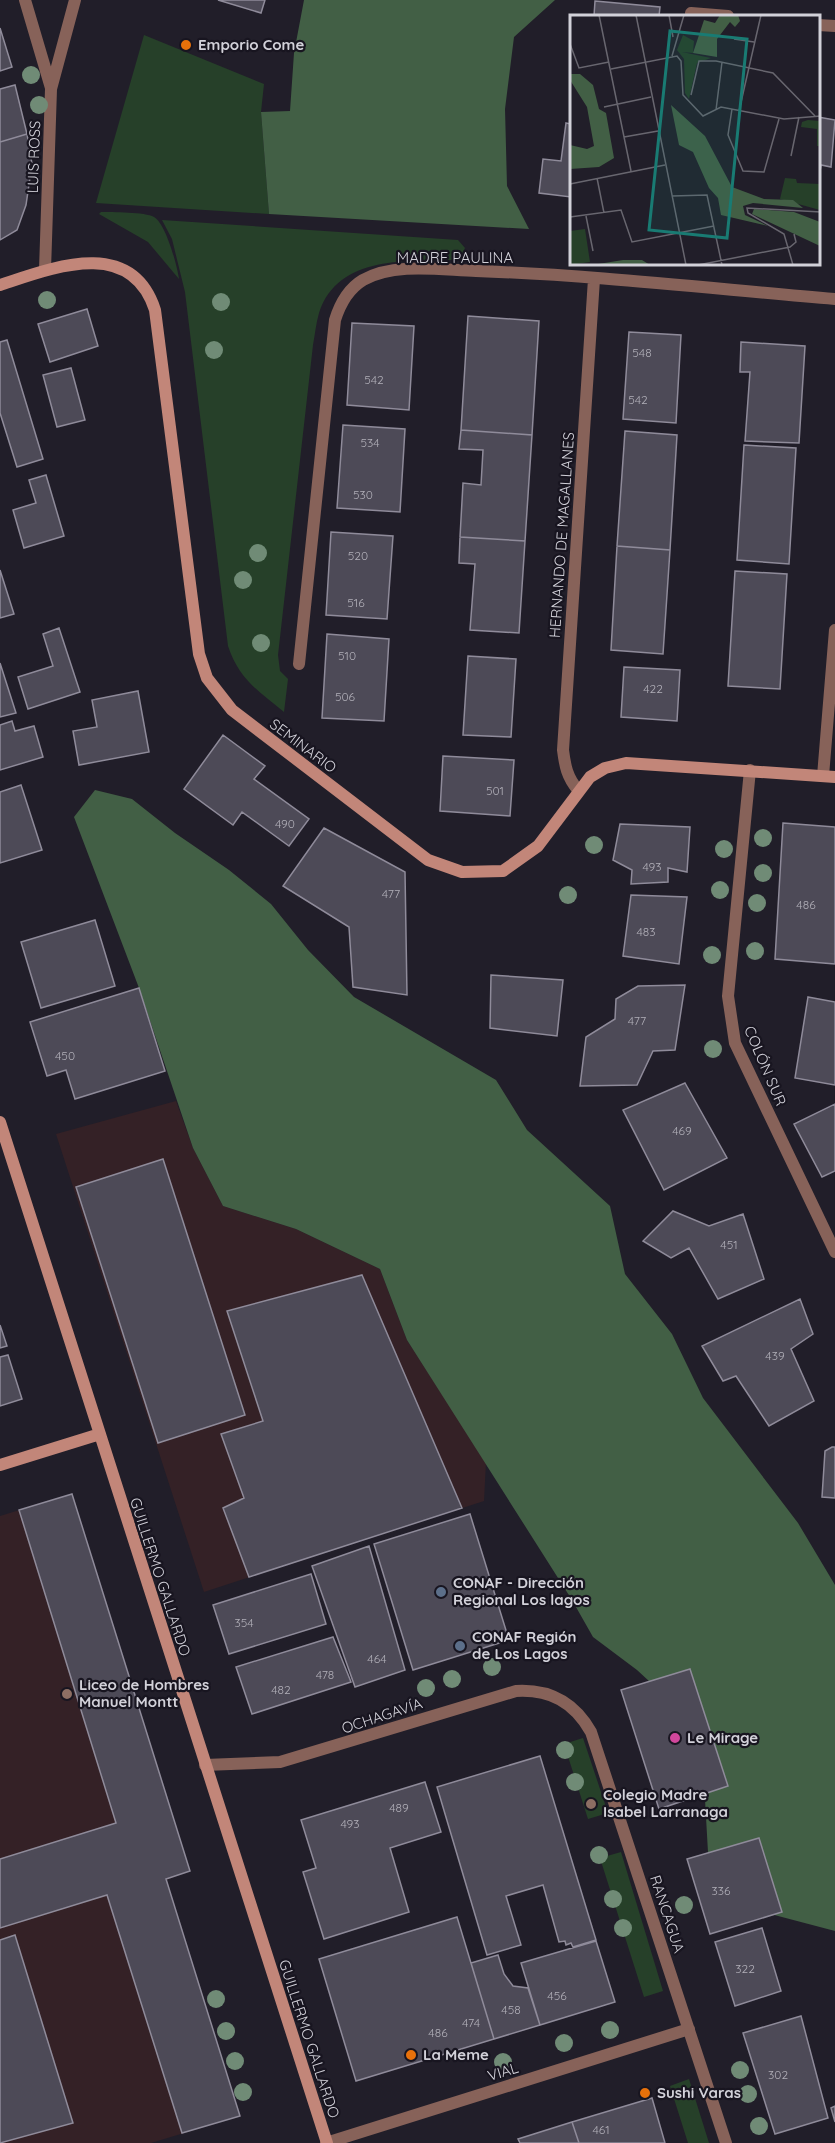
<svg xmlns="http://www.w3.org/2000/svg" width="835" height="2143" font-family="Quicksand,sans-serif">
  <rect width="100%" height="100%" fill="#211e29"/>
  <!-- education -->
  <path fill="#342126" d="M176,1101L193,1148L223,1206L296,1229L380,1269L407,1340L486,1462L484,1501L204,1592L56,1134Z
    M72,1494L190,1871L166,1880L240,2116L151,2143H0V1516Z"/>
  <!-- green -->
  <path fill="#264029" d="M144,35L264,84L261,112L269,214L96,203Z
    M101,212C112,212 145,212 154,217C166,224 177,265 179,279L148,242L99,214Z
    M162,220L458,240L465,248L459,260C410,261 338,254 319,313C316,323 315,334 313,345L278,655L280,671L288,679L284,712C258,691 239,679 228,646L185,292L172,239Z
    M583,1738L608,1813L588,1819L564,1744Z
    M621,1852L663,1991L644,1997L600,1858Z
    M689,2079L709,2143H688L670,2086Z"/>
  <!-- forest -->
  <path fill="#425f45" d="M304,0H555L514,37L505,109L507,186L529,229L269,214L261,112L290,111L294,53Z
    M95,790L132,799L175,833L229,870L271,904L308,950L354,997L496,1080L527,1130L610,1206L625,1274L672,1334L703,1398L798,1523L835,1585V1931L752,1909L709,1870L701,1729L637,1670L593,1637L572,1600L407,1340L380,1269L296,1229L223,1206L193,1148L139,988L74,817Z"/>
  <!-- building -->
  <path fill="#4d4a57" stroke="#8f8b9a" stroke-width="1.5" d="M218,0H265L261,13Z
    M595,1L660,7L659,16H594Z
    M0,28L12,67L0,71Z
    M15,85L27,134L0,142V89Z
    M818,117L835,120L831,167L821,165L818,182Z
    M566,123L571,124V197L539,193L543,159L561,161Z
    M27,134L32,164L26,205L17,230L0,240V142Z
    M87,309L98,346L50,362L38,324Z
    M468,316L539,321L532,435L461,430Z
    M352,323L414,326L409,410L347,405Z
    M629,332L681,335L676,423L623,419Z
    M7,340L43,459L17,467L0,413V342Z
    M741,342L805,346L799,443L745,441L750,372H740Z
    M71,368L85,420L57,427L43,375Z
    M343,425L405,429L400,512L337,508Z
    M461,430L532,435L525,541L460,537L463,483L481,485L483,450L459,449Z
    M625,431L677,435L670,550L617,546Z
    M744,445L796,448L789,564L737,560Z
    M46,475L64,536L24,548L13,510L36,503L29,480Z
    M331,532L393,536L387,619L326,615Z
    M460,537L525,541L519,633L470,630L475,564L459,563Z
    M617,546L670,550L663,654L611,650Z
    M0,570L14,614L0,618Z
    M735,571L787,574L780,689L728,686Z
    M59,628L80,692L28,709L18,677L53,666L43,634Z
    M327,634L389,639L384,721L322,718Z
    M468,656L516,659L511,737L463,735Z
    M0,663L16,713L0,717Z
    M624,667L680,670L677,721L621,717Z
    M138,691L149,752L79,765L73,731L97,727L92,700Z
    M12,721L15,731L34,726L43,757L0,770V725Z
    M223,735L265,766L254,779L309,819L289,846L242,812L233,825L184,789Z
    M443,756L514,760L510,816L440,811Z
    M21,785L42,850L0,863V792Z
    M783,823L835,827V964L775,959Z
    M620,824L690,827L687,872L668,868V882L631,884L632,870L613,860Z
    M324,828L405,872L407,995L353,987L349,927L283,886Z
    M631,895L687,897L679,964L623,956Z
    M95,920L115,986L41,1008L21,942Z
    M491,975L563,980L557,1036L490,1028Z
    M685,985L675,1050L653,1051L637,1085L580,1086L586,1037L615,1019L616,999L638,986Z
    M139,988L165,1071L75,1099L66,1070L47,1076L30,1022Z
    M808,997L835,1002V1085L795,1078Z
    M685,1083L727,1158L664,1190L623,1110Z
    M835,1104V1171L822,1177L794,1124Z
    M163,1159L245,1415L158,1443L76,1187Z
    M673,1211L709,1226L743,1214L764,1279L718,1299L689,1248L671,1258L643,1241Z
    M362,1275L462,1508L249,1577L223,1508L244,1498L221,1434L263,1421L227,1311Z
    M800,1299L813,1334L791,1349L814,1401L769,1426L736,1376L723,1381L702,1346Z
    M0,1325L7,1346L0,1348Z
    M8,1355L22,1399L0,1406V1357Z
    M832,1447H835V1498L822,1497L825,1451Z
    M72,1494L190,1871L166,1879L240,2116L182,2133L107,1895L0,1928V1859L116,1823L19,1510Z
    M470,1514L509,1640L413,1670L374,1544Z
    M369,1546L405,1670L355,1687L312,1566Z
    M311,1574L326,1624L229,1654L213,1605Z
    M333,1637L351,1682L252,1714L236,1667Z
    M690,1669L728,1786L659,1809L621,1690Z
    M540,1756L596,1940L573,1947L571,1943L566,1945L565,1941L559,1942L543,1885L506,1896L521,1945L487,1955L437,1787Z
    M425,1782L441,1832L390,1848L409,1912L324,1939L303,1872L316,1868L301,1820Z
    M759,1838L782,1912L710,1934L687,1859Z
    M457,1917L494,2039L356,2081L319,1959Z
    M762,1928L781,1991L735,2006L715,1942Z
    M15,1935L73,2123L0,2143V1940Z
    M596,1941L615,2002L540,2025L521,1963Z
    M498,1955L504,1974L513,1986L528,1988L540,2025L494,2039L471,1963Z
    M801,2016L828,2118L775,2134L743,2033Z
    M652,2098L665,2143H579L572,2122Z
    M835,2106V2122L831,2108Z
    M572,2122L579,2143H520L518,2139Z"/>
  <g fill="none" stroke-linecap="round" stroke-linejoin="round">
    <!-- street -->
    <path stroke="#876259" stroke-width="12" d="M25,0L51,88
      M691,13L728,16
      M818,25L835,26
      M45,270L51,89L75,0
      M299,664L335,320C340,304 348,289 363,280C395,262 441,270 476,271C596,275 715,289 835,299
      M750,770L728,996L735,1043L835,1252
      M823,776L835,630
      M578,790C567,777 565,766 563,750L594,279
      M205,1765L280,1762L516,1691C550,1689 574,1702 591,1732L726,2143
      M326,2143L689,2029"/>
    <!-- secondary -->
    <path stroke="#c28679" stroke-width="12" d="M0,285C52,268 131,236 155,310L199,654L207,678L232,710L428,860L462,872L503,871L538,846L590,777L605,768L626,763L835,777
      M0,1122L327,2143
      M0,1465L100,1434"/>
  </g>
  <!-- trees -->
  <g fill="#708b76">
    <circle cx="31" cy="75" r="9"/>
    <circle cx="39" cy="105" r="9"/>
    <circle cx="47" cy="300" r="9"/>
    <circle cx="221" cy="302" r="9"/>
    <circle cx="214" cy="350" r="9"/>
    <circle cx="258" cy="553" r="9"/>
    <circle cx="243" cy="580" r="9"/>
    <circle cx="261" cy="643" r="9"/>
    <circle cx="763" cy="838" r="9"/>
    <circle cx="594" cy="845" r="9"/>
    <circle cx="724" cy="849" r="9"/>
    <circle cx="763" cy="873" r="9"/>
    <circle cx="720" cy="890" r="9"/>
    <circle cx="568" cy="895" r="9"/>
    <circle cx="757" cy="903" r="9"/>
    <circle cx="755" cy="951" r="9"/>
    <circle cx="712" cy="955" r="9"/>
    <circle cx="713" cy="1049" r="9"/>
    <circle cx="492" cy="1667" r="9"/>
    <circle cx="452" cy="1679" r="9"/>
    <circle cx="426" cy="1688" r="9"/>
    <circle cx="565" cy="1750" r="9"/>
    <circle cx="575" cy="1782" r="9"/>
    <circle cx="599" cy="1855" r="9"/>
    <circle cx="613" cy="1899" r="9"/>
    <circle cx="684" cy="1905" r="9"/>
    <circle cx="623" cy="1928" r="9"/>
    <circle cx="216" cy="1999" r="9"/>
    <circle cx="610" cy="2030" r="9"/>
    <circle cx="226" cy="2031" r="9"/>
    <circle cx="564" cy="2043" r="9"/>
    <circle cx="235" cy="2061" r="9"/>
    <circle cx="503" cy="2062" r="9"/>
    <circle cx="740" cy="2070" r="9"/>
    <circle cx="243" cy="2092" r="9"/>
    <circle cx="748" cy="2094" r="9"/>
    <circle cx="759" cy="2126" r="9"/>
  </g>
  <!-- markers -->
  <g fill="#e8710a" stroke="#181520" stroke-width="2">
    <circle cx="186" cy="45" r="6"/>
    <circle cx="411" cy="2055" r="6"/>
    <circle cx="645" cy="2093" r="6"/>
  </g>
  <g fill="#5c6f8a" stroke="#181520" stroke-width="2">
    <circle cx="441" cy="1592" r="6"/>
    <circle cx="460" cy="1646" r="6"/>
  </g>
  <g fill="#8d6e63" stroke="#181520" stroke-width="2">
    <circle cx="67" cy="1694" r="6"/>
    <circle cx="591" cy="1804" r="6"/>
  </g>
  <circle fill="#d1479c" stroke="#181520" stroke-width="2" cx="675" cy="1738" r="6"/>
  <g text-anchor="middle" stroke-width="4.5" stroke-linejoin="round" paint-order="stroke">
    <!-- number labels -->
    <g font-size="12" fill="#b1afb8">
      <text x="642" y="357">548</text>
      <text x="374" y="384">542</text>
      <text x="638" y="404">542</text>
      <text x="370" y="447">534</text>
      <text x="363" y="499">530</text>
      <text x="358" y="560">520</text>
      <text x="356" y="607">516</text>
      <text x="347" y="660">510</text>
      <text x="653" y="693">422</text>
      <text x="345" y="701">506</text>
      <text x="495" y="795">501</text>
      <text x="285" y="828">490</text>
      <text x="652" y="871">493</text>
      <text x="391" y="898">477</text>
      <text x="806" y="909">486</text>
      <text x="646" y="936">483</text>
      <text x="637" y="1025">477</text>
      <text x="65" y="1060">450</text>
      <text x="682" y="1135">469</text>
      <text x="729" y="1249">451</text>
      <text x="775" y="1360">439</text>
      <text x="244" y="1627">354</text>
      <text x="377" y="1663">464</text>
      <text x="325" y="1679">478</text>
      <text x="281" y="1694">482</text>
      <text x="399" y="1812">489</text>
      <text x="350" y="1828">493</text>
      <text x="721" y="1895">336</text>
      <text x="745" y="1973">322</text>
      <text x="557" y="2000">456</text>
      <text x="511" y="2014">458</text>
      <text x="471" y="2027">474</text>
      <text x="438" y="2037">486</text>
      <text x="778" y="2079">302</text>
      <text x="601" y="2134">461</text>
    </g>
    <!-- poi labels -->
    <g font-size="15" font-weight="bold" fill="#d2d1d9" stroke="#181520" text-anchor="start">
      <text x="198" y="50">Emporio Come</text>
      <text x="453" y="1588">CONAF - Dirección<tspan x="453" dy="17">Regional Los lagos</tspan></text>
      <text x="472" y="1642">CONAF Región<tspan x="472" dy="17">de Los Lagos</tspan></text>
      <text x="79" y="1690">Liceo de Hombres<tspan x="79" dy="17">Manuel Montt</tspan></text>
      <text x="687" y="1743">Le Mirage</text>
      <text x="603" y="1800">Colegio Madre<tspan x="603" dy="17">Isabel Larranaga</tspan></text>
      <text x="423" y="2060">La Meme</text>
      <text x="657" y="2098">Sushi Varas</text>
    </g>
    <!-- street labels -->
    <g font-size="15" fill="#d2d1d9" stroke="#181520">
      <text transform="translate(34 157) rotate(-88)" y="5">LUIS ROSS</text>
      <text x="455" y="263">MADRE PAULINA</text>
      <text transform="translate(562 535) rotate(-86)" y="5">HERNANDO DE MAGALLANES</text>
      <text transform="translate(303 746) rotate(37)" y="5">SEMINARIO</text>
      <text transform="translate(765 1066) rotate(67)" y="5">COLÓN SUR</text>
      <text transform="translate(160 1577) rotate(72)" y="5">GUILLERMO GALLARDO</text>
      <text transform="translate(382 1716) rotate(-18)" y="5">OCHAGAVÍA</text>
      <text transform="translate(667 1914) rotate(72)" y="5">RANCAGUA</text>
      <text transform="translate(309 2039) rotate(72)" y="5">GUILLERMO GALLARDO</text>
      <text transform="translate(503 2072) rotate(-17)" y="5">VIAL</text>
    </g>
  </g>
  <!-- overview -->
  <g transform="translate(570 15)">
    <rect width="250" height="250" fill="#211e29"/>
    <path d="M113,20L124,26L123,38L112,37L141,43L127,48L119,84L115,78L114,44L107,35ZM238,105L250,106V131H247V114L231,112L232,107ZM215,163L226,164L227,168L250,169V195L210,184ZM15,214L20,247L0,250V216Z" fill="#264029"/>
    <path d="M150,0H168L170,6L165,12L160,7L147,24V42L123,38L134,5L145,8ZM10,59L23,70L29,94L36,98L44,143L29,152L0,154V130L17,134L24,131L17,92L0,65L1,59ZM101,90L135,121L162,172L194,184L223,185L233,193L183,188L173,191L175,200L198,211L151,200L148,183L139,173L123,137L109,130ZM184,194L224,197L250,207V231L182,199ZM53,245H72L80,250H22Z" fill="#425f45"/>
    <path fill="none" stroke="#68666f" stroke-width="1.5" d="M29,0L61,156M66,0L116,250M99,0L103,22M164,24L184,27M0,29L9,53L39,47M102,41L114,0M41,54L107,41L111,46L113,80L133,101L151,92L214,104L251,101M121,80L129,46H146L203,58L245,101M34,92L81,82M162,94L158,120L173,156L194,157L209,104M146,95L152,47M169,96L191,0M54,122L88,116M221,141L229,102M27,163L34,198M0,169L95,150M102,181L137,180L152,250M16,201L23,236M0,202L51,195L62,227L144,211M128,250L220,232L226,227L224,219M223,250L214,219L178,198L177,193L251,197"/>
    <path fill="#197b73" fill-opacity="0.15" stroke="#197b73" stroke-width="3" d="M100,16L177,24L157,223L79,215Z"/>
    <rect width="250" height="250" fill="none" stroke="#d2d1d9" stroke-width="3"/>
  </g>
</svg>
